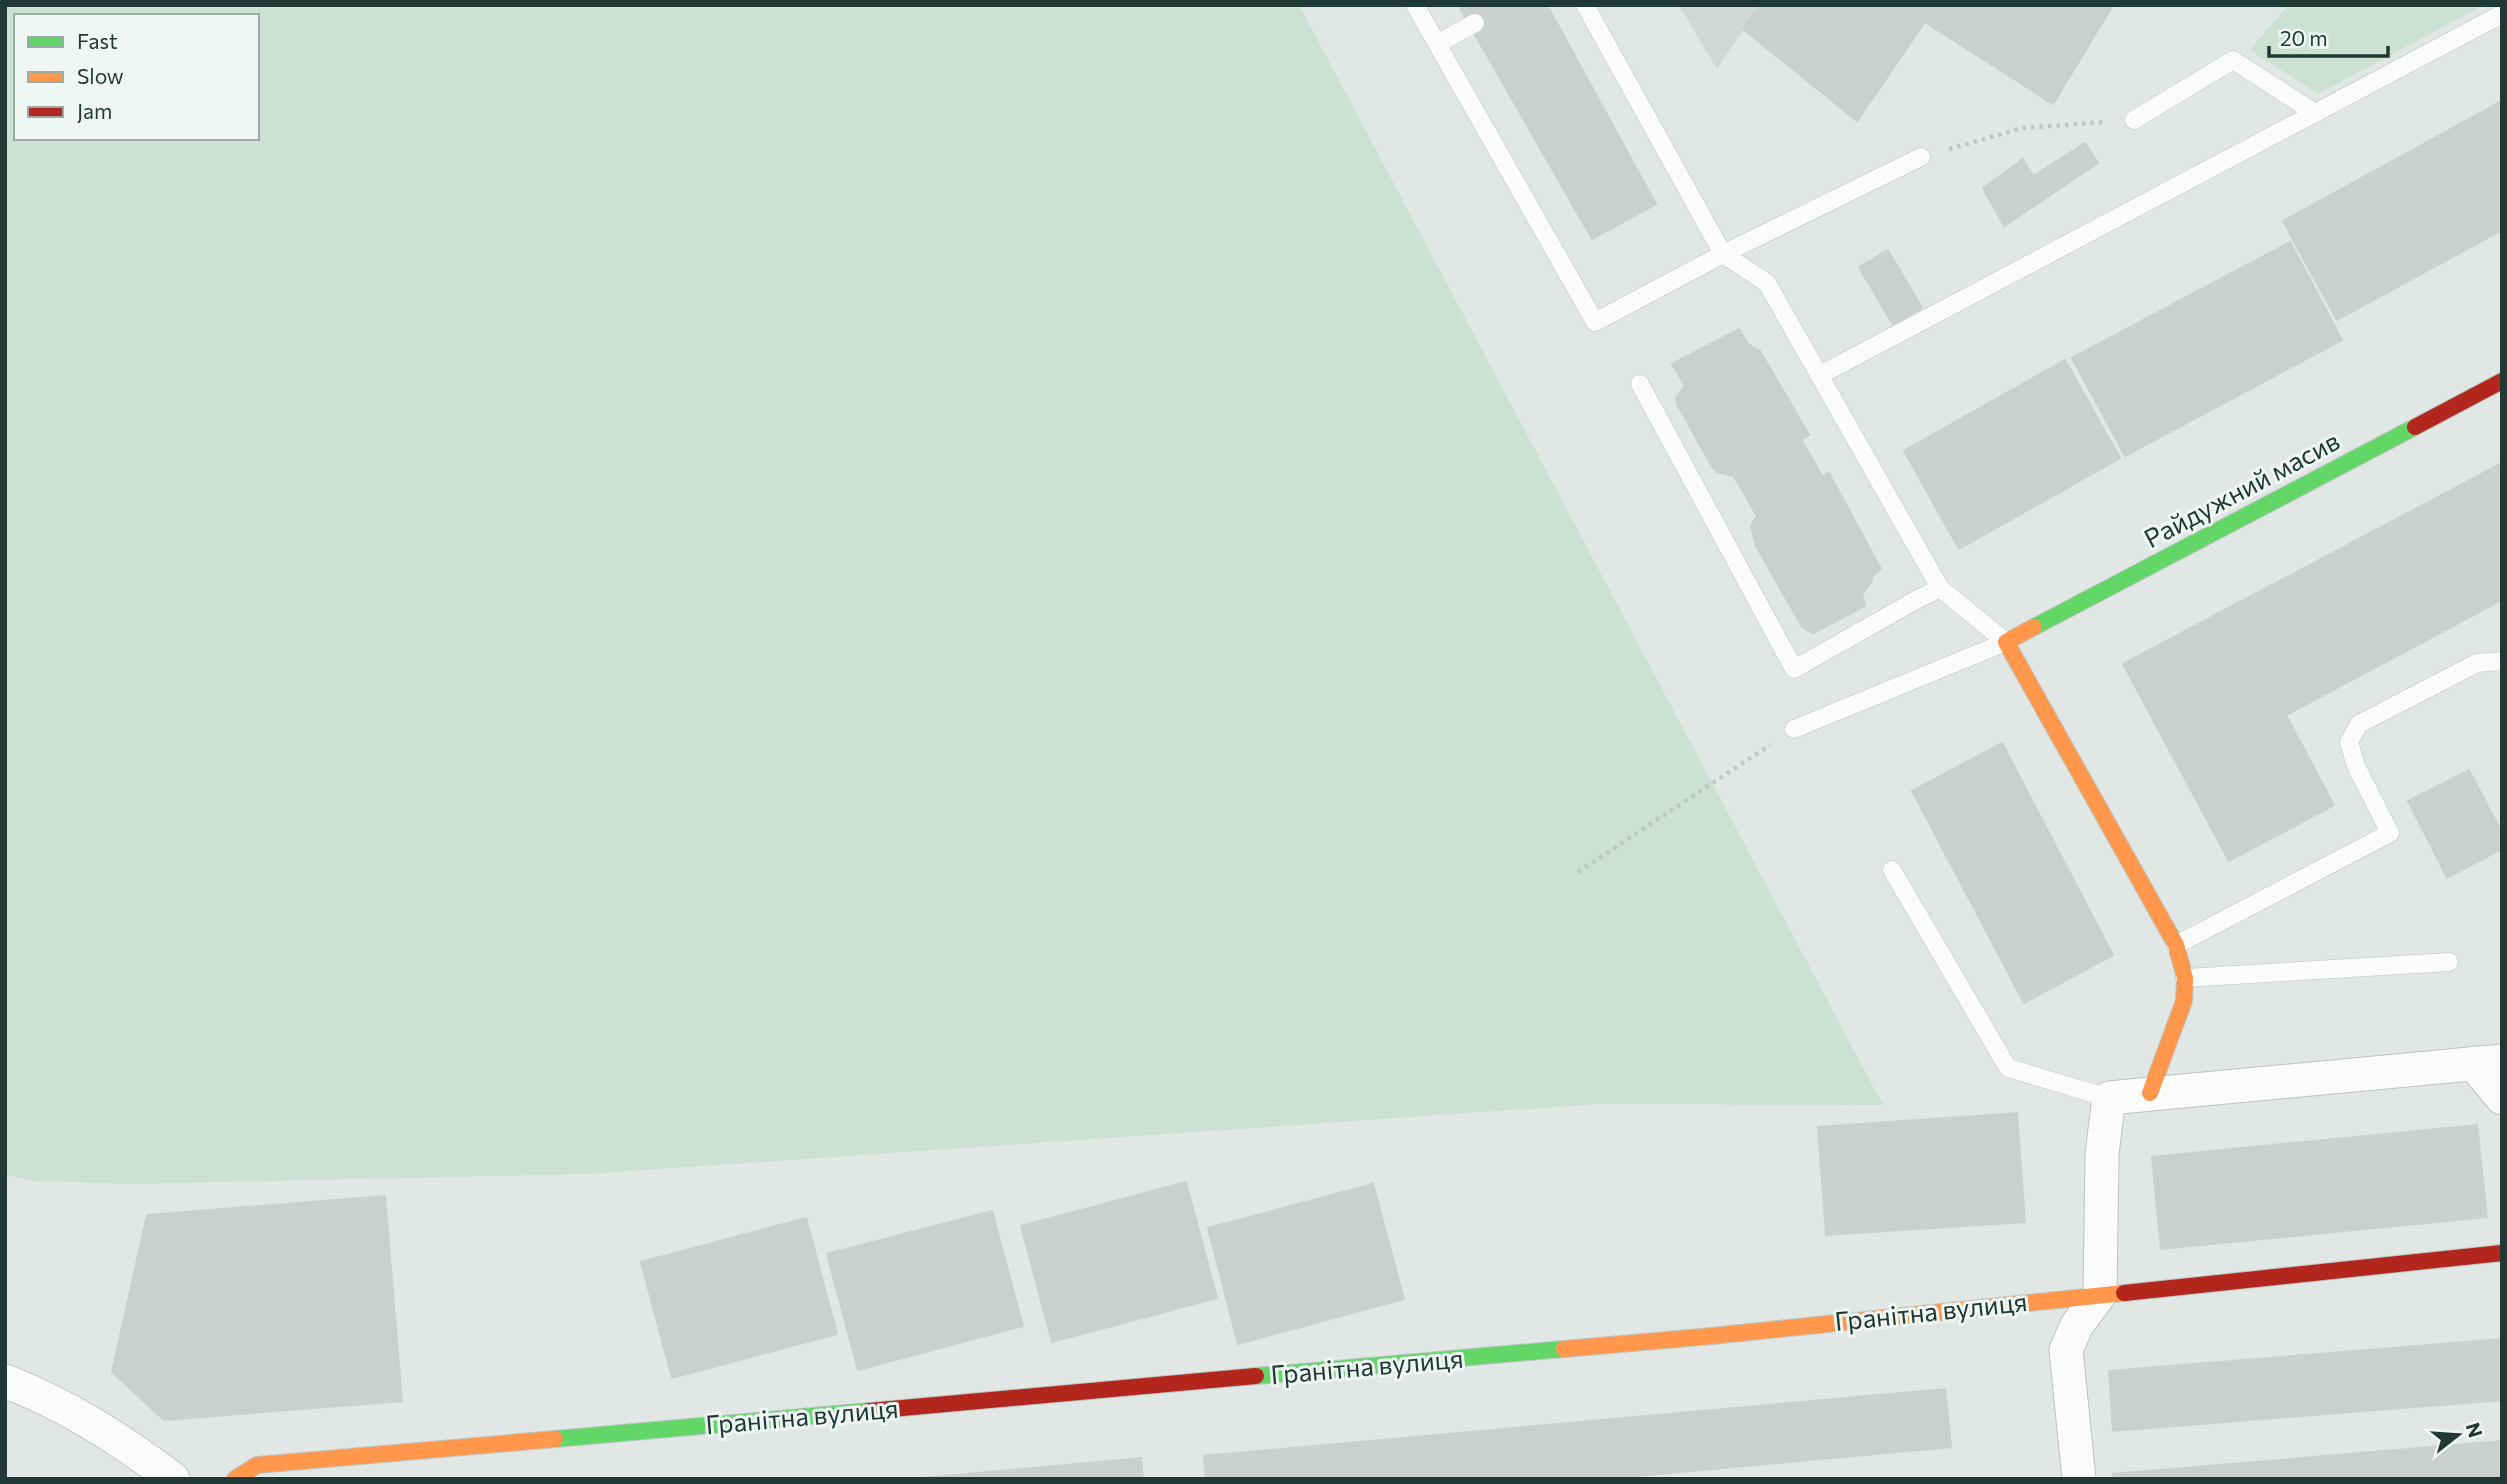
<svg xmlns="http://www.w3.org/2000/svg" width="2507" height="1484" font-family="Commissioner,sans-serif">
  <rect width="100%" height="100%" fill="#e1e7e5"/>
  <!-- built -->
  <path fill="#ced9d5" d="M1679,5H1760L1717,69Z"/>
  <!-- green -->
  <path fill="#cae1d3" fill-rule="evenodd" d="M5,5H1299L1883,1105L1600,1104L587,1174L131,1184L33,1181L5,1174ZM16,16H257V138H16Z
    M2288,5H2484L2318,94L2250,50Z"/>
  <!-- building -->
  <path fill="#cad0ce" stroke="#cad0ce" stroke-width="2" d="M1458,5H1547L1656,204L1592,239Z
    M1760,5H1902L1925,22L1857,121L1743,29Z
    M1902,5H1936L1925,22Z
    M1936,5H2113L2053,104L1925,22Z
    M2502,101V230L2337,320L2283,221Z
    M2085,143L2098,163L2004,226L1983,188L2023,159L2033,176Z
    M2290,242L2342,340L2125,456L2072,358Z
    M1888,250L1922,308L1893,325L1859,267Z
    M1739,329L1748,344L1760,351L1809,435L1801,439L1822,476L1829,473L1881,569L1873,575L1871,583L1862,593L1865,606L1813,633L1802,627L1756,546L1751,526L1757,516L1734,476L1717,472L1712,467L1678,406L1676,398L1685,386L1672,364Z
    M2065,360L2120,458L1959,549L1904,451Z
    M2502,463V600L2286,715L2334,805L2229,861L2123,664Z
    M2002,743L2113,955L2024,1003L1912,791Z
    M2469,770L2502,833V849L2447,878L2408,801Z
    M2017,1113L2025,1222L1826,1235L1818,1127Z
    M2477,1125L2487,1217L2161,1249L2152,1157Z
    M1186,1182L1217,1298L1052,1342L1021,1226Z
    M1373,1184L1404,1299L1238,1344L1208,1228Z
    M385,1196L402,1401L164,1420L112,1372L147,1215Z
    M992,1211L1023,1326L858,1370L827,1254Z
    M806,1218L837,1334L672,1378L641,1262Z
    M2502,1339V1400L2113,1431L2109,1371Z
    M1945,1389L1951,1447L1605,1479H1206L1204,1456Z
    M2502,1441V1479H2113V1474Z
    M1141,1458L1143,1479H912Z"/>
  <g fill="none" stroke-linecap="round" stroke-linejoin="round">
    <defs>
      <path id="lane" d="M1415,5L1595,322L1723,254L1921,157
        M1585,5L1723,254L1767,283L1940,588L2006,642L1794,729
        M1437,44L1475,23
        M2134,120L2233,60L2315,113
        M1820,375L2502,14
        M1640,384L1794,669L1916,600L1940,588
        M1892,870L2008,1068L2109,1098
        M2176,945L2390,833L2356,766L2349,742L2359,724L2477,663L2502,661
        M2185,978L2449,962"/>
      <path id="street" d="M2473,1063L2502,1098
        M5,1381C67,1405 120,1439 173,1479
        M2079,1479L2066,1350L2077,1325L2100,1294L2102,1154L2109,1098L2502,1061"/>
      <path id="fast" d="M2034,627L2415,427
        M1256,1376L1564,1349
        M555,1439L869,1411"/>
      <path id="slow" d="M2034,627L2006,642L2176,945L2185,978L2184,1001L2150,1093
        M1564,1349L1712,1336L2124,1293
        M235,1479L257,1465L555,1439"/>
      <path id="jam" d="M2415,427L2502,381
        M2124,1293L2502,1253
        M869,1411L1256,1376"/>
    </defs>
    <!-- lane casing -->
    <use href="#lane" stroke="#bec4c2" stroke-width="19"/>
    <!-- street casing -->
    <use href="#street" stroke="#bec4c2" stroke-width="35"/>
    <!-- fast casing -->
    <use href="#fast" stroke="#bdc5c2" stroke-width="18"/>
    <!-- slow casing -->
    <use href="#slow" stroke="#bdc5c2" stroke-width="18"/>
    <!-- jam casing -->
    <use href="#jam" stroke="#bdc5c2" stroke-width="18"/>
    <!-- path -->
    <path stroke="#bfc7c6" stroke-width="4.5" stroke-dasharray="3.5 5" stroke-linecap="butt" d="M1949,149L2022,128L2105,122
      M1578,872L1770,745"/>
    <!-- lane -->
    <use href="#lane" stroke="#fafbfb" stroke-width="18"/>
    <!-- street -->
    <use href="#street" stroke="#fafbfb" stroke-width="33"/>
    <!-- fast -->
    <use href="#fast" stroke="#63d668" stroke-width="16"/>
    <!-- slow -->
    <use href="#slow" stroke="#ff974d" stroke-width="16"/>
    <!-- jam -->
    <use href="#jam" stroke="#b3261e" stroke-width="16"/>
  </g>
  <g text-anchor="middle" stroke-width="6" stroke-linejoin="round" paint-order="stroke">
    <!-- street labels -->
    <g font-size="26" fill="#203935" stroke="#eef7f3">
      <text transform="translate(2242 490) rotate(-28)" y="9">Райдужний масив</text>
      <text transform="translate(1931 1312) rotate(-6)" y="9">Гранітна вулиця</text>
      <text transform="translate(1367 1367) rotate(-5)" y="9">Гранітна вулиця</text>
      <text transform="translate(802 1417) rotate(-5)" y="9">Гранітна вулиця</text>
    </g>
  </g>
  <!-- border -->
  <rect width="2507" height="1484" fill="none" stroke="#203935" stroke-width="14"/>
  <!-- legend -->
  <rect x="14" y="14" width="245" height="126" fill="#eef7f3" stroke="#9caba7" stroke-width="2"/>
  <rect x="28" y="37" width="35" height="10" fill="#63d668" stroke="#9caba7" stroke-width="2"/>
  <text x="77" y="49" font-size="21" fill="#203935">Fast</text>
  <rect x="28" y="72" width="35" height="10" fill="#ff974d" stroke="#9caba7" stroke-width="2"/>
  <text x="77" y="84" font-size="21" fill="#203935">Slow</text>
  <rect x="28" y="107" width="35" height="10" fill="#b3261e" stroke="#9caba7" stroke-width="2"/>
  <text x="77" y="119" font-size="21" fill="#203935">Jam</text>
  <!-- north arrow -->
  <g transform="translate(2458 1435) rotate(73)" stroke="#eef7f3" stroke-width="5" paint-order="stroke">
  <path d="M0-5L12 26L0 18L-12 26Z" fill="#203935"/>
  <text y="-10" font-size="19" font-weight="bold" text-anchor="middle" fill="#203935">N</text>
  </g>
  <!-- scale -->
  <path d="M2269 46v10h119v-10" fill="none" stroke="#203935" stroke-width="3.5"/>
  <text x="2280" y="46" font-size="21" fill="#203935" stroke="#eef7f3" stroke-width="5" paint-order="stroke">20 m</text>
</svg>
